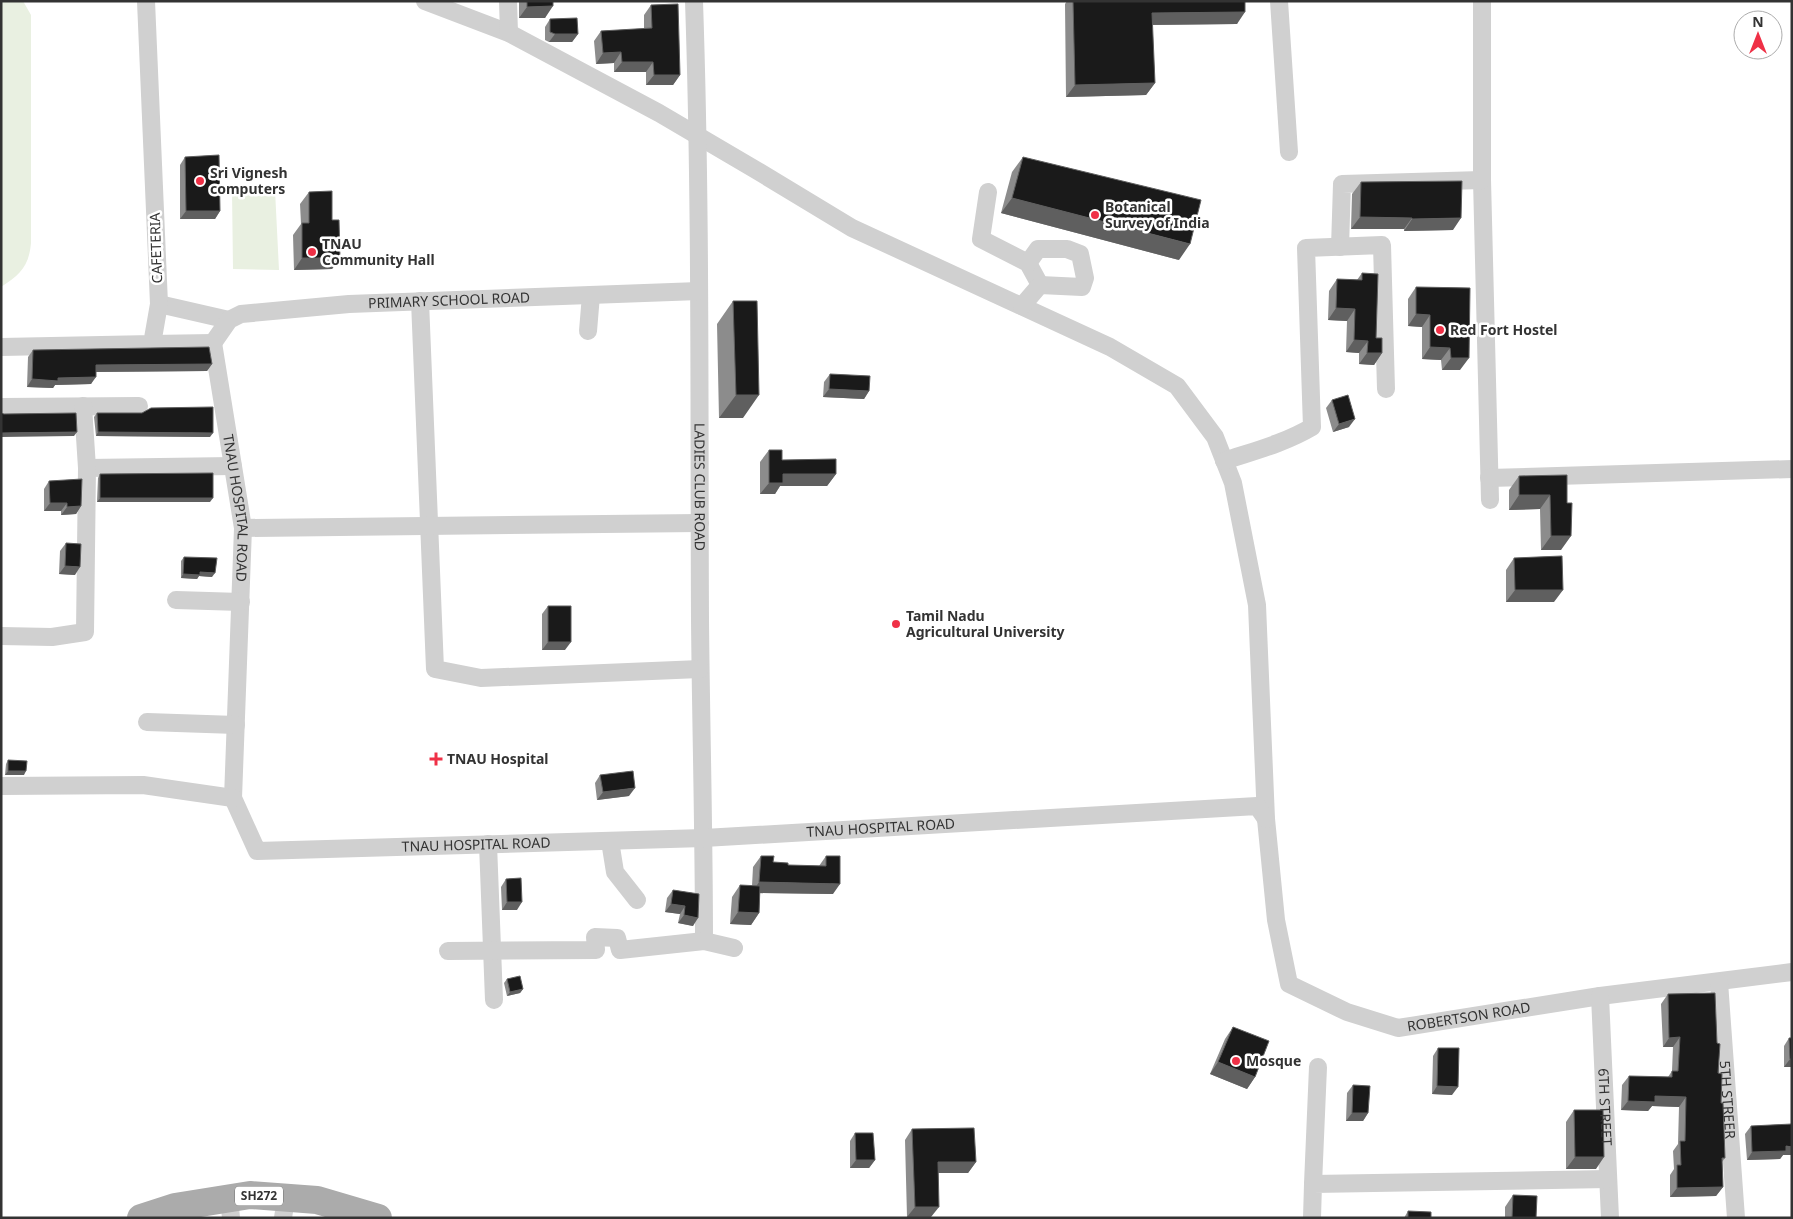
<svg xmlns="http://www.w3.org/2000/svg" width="1793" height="1219" font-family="'Noto Sans',sans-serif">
  <rect width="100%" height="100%" fill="#fff"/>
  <!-- green -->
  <path fill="#e9f0e1" d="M1,1H23L31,15V243C29,266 20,275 1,287Z
    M275,190L279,270L233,269L232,191Z"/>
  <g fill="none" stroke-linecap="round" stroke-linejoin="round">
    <!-- minor -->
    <g stroke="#d0d0d0" stroke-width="18">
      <path id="s1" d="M425,1L509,33L659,113L756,170L852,228L1110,347L1177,386L1215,437L1233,483L1257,605L1266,819L1276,920L1289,984L1347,1012L1398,1028L1600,996L1792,972"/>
      <path d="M508,1L509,33"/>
      <path id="s2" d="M694,1C701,207 699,414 700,620C701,727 704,834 704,941"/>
      <path d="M1279,1L1289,152"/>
      <path d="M1482,1V180L1490,500"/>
      <path d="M988,192L981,239L1028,263L1040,285"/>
      <path d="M1340,247L1342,184L1482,180"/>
      <path d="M420,301L435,669L481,678L700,669"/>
      <path d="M159,304L229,320"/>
      <path d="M1022,306L1040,285L1082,287L1085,278L1080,254L1067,249H1038L1028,263"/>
      <path d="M588,331L591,295"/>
      <path id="s3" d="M213,343L229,320L241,314L349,304L699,291"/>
      <path id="s4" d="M152,344L213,343L243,528L233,798L257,851L704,838L1257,806L1266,819"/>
      <path d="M1,347L152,344L159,304L146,1"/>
      <path d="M1,407L139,406"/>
      <path d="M1224,461C1254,451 1285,443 1312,427L1306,248L1382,245L1386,389"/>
      <path d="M87,468L233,466"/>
      <path d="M1489,478L1792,469"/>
      <path d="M243,528L700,523"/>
      <path d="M176,600L241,602"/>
      <path d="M1,636L52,637L85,632L87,468L83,406"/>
      <path d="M147,722L236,725"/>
      <path d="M1,786L143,785L233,798"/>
      <path d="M610,841L615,872L637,900"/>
      <path d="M488,844L494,1000"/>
      <path d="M448,951L596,950L595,937L617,938L620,950L704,941L734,948"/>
      <path id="s5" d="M1719,982L1736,1218"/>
      <path id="s6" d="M1600,996L1610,1218"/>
      <path d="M1313,1184L1318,1067"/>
      <path d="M229,1198L231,1218"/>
      <path d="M283,1218L286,1198"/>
      <path d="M1312,1218L1313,1184L1608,1179"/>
    </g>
    <!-- primary -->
    <path stroke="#ababab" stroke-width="28" d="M141,1218L175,1207L250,1195L317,1200L378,1218"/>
  </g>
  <!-- wall -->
  <path fill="#8c8c8c" d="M519,1H553L545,18H519Z
    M1067,1H1245L1237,24L1152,25L1155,83L1146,95L1066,97L1065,4Z
    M651,5L680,75L673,85H646V72H614V63L596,64L594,41L601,31L644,29V15Z
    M550,19L578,34L572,42H549L545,40V27Z
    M185,157L220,211L215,219H180V165Z
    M1023,157L1179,260L1001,213L1012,172Z
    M1361,182L1453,230L1404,231V229H1351L1352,194Z
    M309,192L332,220L340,258L332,269L294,270L293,235L301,224L300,204Z
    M1362,273L1376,338L1382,353L1374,365L1359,364V353L1346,352L1347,321L1328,320L1329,291L1337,279L1357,280Z
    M1416,287L1470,288L1460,370H1442L1441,360L1422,359V327L1408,326V299Z
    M733,301L743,418H719L717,324Z
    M33,350L212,364L207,371L96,372L91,384L55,385L53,388L27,387L28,357Z
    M830,374L869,391L864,399L823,397L824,382Z
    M1332,400L1349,427L1333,432L1326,408Z
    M97,413L210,437L96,436L94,417Z
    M769,450L782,460L836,474L827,486H780L775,494H760V462Z
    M100,474L210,502H97L98,478Z
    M1519,476L1567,503L1561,550H1541L1540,509L1509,510V490Z
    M49,481L81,506L76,514L61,515V511H44V489Z
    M66,543L75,575L59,574L60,551Z
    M184,557L212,577L199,576L197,579L181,578V561Z
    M1514,558L1554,602H1506V570Z
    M548,606L565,650H542V614Z
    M8,760L24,775H5L6,764Z
    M600,775L629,796L597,800L595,783Z
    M761,856L773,862L788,865L819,866L826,856L833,894L760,893L759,913L751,925L730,924L732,897L740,885L752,886L753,867Z
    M506,879L517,910H502L501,887Z
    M673,890L699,894L693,926L678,923L680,914L665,912L667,898Z
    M507,979L523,989L520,993L507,996L504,983Z
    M1668,994L1717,1043L1725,1158L1722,1162L1723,1187L1716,1196L1670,1197V1175L1674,1169L1673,1151L1678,1144L1679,1107L1652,1106L1648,1111L1621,1110L1622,1085L1629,1076L1668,1077L1672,1071L1673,1047H1663L1661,1004Z
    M1233,1027L1255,1077L1247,1089L1210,1074L1225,1039Z
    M1789,1038H1792V1067H1784V1046Z
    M1438,1048L1452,1095L1432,1094L1433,1056Z
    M1353,1085L1368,1113L1363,1121H1346L1347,1093Z
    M1574,1110L1596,1169H1566V1122Z
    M1751,1126L1783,1155L1780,1159L1747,1160L1745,1134Z
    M912,1129L976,1162L968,1173H938L931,1217H907L905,1140Z
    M855,1133L875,1160L869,1168H850V1141Z
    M1513,1195L1536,1218H1505V1207Z
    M1408,1211L1431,1218H1404Z"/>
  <!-- shaded-wall -->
  <path fill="#5f5f5f" d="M553,6L545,18H519L527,7Z
    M1245,12L1237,24L1143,25L1152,13Z
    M555,34H578L572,42H549Z
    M621,52L614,63L596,64L603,53Z
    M622,62H653L646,72H614Z
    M654,75H680L673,85H646Z
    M1155,83L1146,95L1066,97L1075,85Z
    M1012,198L1190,244L1179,260L1001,213Z
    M186,211H220L215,219H180Z
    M1360,217L1412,218L1404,229H1351Z
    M1461,218L1453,230L1404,231L1412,219Z
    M302,258H340L332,269L294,270Z
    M1336,308L1355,309L1347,321L1328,320Z
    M1416,314L1430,315L1422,327L1408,326Z
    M1354,340L1368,341L1359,353L1346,352Z
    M1430,347L1450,348L1441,360L1422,359Z
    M1367,353H1382L1374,365L1359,364Z
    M1451,358H1469L1460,370H1442Z
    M212,364L207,371L91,372L96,365Z
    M96,377L91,384L55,385L53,388L27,387L32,379Z
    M829,389L869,391L864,399L823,397Z
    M736,395H759L743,418H719Z
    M1355,419L1349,427L1333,432L1339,424Z
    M77,432L74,436L1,437V433Z
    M98,432L213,433L210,437L96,436Z
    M783,474H836L827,486H780L775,494H760L769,483Z
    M1519,495H1550L1540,509L1509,510Z
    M100,498H213L210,502H97Z
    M50,503H67L61,511H44Z
    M81,506L76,514L61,515L67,507Z
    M1551,536H1571L1561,550H1541Z
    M65,566L80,567L75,575L59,574Z
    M200,572L215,573L212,577L199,576L197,579L181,578L183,574Z
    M1515,590H1563L1554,602H1506Z
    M548,642H571L565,650H542Z
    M8,771H26L24,775H5Z
    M635,788L629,796L597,800L603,792Z
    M759,882L840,884L833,894L752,893Z
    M507,902H522L517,910H502Z
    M671,904L685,906L680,914L665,912Z
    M738,912L759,913L751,925L730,924Z
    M684,915L698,918L693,926L678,923Z
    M523,989L520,993L507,996L510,992Z
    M1680,1037L1673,1047H1663L1669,1038Z
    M1790,1059H1792V1067H1784Z
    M1218,1062L1255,1077L1247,1089L1210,1074Z
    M1437,1086L1458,1087L1452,1095L1432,1094Z
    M1655,1096L1686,1097L1679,1107L1652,1106L1648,1111L1621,1110L1628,1101Z
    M1352,1113H1368L1363,1121H1346Z
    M1786,1146L1792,1147V1155H1783L1780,1159L1747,1160L1752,1152Z
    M1575,1157H1604L1596,1169H1566Z
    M856,1160H875L869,1168H850Z
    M938,1162H976L968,1173H930Z
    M1723,1187L1716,1196L1670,1197L1677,1188Z
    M915,1207H939L931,1217H907Z"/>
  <!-- building -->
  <path fill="#1a1a1a" stroke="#5f5f5f" d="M527,1H553V6L527,7Z
    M1073,1H1245V12L1152,13L1155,83L1075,85Z
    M678,4L680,75H654L653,62H622L621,52L603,53L601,31L652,28L651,5Z
    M577,18L578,34H555L550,32V19Z
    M219,155L220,211H186L185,157Z
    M1023,157L1201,200L1190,244L1012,198Z
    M1462,181L1461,218L1412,219V218L1360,217L1361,182Z
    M332,191V220H339L340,258H302V223H309V192Z
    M1362,273L1378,274L1376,338H1382V353H1367L1368,341L1354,340L1355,309L1336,308L1337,279L1362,280Z
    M1416,287L1470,288L1469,358H1451L1450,348L1430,347V315L1416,314Z
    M733,301H757L759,395H736Z
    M209,347L212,364L96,365V377L58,378V381L32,379L33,350Z
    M830,374L870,376L869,391L829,389Z
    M1348,395L1355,419L1339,424L1332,400Z
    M213,407V433L98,432L97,413H142L151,408Z
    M1,413L4,414L76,413L77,432L1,433Z
    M769,450H782V460L836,459V474H783V483H769Z
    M213,473V498H100V474Z
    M1567,475V503H1572L1571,536H1551L1550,495H1519V476Z
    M82,479L81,506L67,507V503H50L49,481Z
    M66,543L81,544L80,567L65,566Z
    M1562,556L1563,590H1515L1514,558Z
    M184,557L217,558L215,573L200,572V575L183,574Z
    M548,606H571V642H548Z
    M8,760L27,761L26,771H8Z
    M633,771L635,788L603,792L600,775Z
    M761,856H774L773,862L788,863V865L826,866V856H840V884L759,882Z
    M521,878L522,902H507L506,879Z
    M740,885L760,886L759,913L738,912Z
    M673,890L699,894L698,918L684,915L685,906L671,904Z
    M520,976L523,989L510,992L507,979Z
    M1715,993L1717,1043L1720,1044L1718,1073L1722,1074L1721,1103H1723L1725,1158H1722L1723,1187L1677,1188V1165H1681L1680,1141H1685L1686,1097L1655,1096V1102L1628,1101L1629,1076L1672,1077V1071H1678L1680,1037L1669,1038L1668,994Z
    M1233,1027L1269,1041L1255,1077L1218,1062Z
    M1789,1038H1792V1059H1790Z
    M1438,1048H1459L1458,1087L1437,1086Z
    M1353,1085L1370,1086L1368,1113H1352Z
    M1574,1110H1603L1604,1157H1575Z
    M1792,1124V1147L1786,1146V1151L1752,1152L1751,1126Z
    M974,1128L976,1162H938L939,1207H915L912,1129Z
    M855,1133H873L875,1160H856Z
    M1513,1195L1537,1196L1536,1218H1512Z
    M1408,1211L1431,1212V1218H1408Z"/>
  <!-- markers -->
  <g fill="#ef3046" stroke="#fff" stroke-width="2">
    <circle cx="200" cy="181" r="5"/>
    <circle cx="1095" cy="215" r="5"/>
    <circle cx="312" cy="252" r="5"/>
    <circle cx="1440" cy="330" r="5"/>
    <circle cx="896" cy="624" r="5"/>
    <path d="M433.5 751.5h5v5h5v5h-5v5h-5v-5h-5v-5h5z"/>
    <circle cx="1236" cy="1061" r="5"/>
  </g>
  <g text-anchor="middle" stroke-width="5" stroke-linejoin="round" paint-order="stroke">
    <!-- shield labels -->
    <rect fill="#fff" stroke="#707070" stroke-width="1" x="235" y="1186.5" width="48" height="19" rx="4"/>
    <g font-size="12" font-weight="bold" fill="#333">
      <text x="259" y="1200">SH272</text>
    </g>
    <!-- poi labels -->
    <g font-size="14" font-weight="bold" fill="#333" stroke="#fff" text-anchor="start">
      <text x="210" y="178">Sri Vignesh<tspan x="210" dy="16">computers</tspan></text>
      <text x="1105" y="212">Botanical<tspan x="1105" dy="16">Survey of India</tspan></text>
      <text x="322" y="249">TNAU<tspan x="322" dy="16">Community Hall</tspan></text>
      <text x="1450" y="335">Red Fort Hostel</text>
      <text x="906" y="621">Tamil Nadu<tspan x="906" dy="16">Agricultural University</tspan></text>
      <text x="447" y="764">TNAU Hospital</text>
      <text x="1246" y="1066">Mosque</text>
    </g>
    <!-- street labels -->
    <g font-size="14" fill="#333" stroke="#fff">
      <text transform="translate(156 248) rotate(-92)" y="5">CAFETERIA</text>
      <text dy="5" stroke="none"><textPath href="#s3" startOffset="250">PRIMARY SCHOOL ROAD</textPath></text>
      <text dy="5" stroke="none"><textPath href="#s2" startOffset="486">LADIES CLUB ROAD</textPath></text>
      <text dy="5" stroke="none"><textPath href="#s4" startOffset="228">TNAU HOSPITAL ROAD</textPath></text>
      <text dy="5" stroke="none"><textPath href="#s4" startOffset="1201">TNAU HOSPITAL ROAD</textPath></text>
      <text dy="5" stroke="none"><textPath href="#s4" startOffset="796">TNAU HOSPITAL ROAD</textPath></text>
      <text dy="5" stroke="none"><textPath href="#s1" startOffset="1654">ROBERTSON ROAD</textPath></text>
      <text dy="5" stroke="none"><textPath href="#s5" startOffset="118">5TH STREER</textPath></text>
      <text dy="5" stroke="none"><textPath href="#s6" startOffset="111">6TH STREET</textPath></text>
    </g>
  </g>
  <!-- border -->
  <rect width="1793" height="1219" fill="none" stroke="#333333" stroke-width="5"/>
  <!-- north arrow -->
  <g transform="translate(1758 35)"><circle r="24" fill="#ffffff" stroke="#adadad"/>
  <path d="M0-4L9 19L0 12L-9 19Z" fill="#ef3046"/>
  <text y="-8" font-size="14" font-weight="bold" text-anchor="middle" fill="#333333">N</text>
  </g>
</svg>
